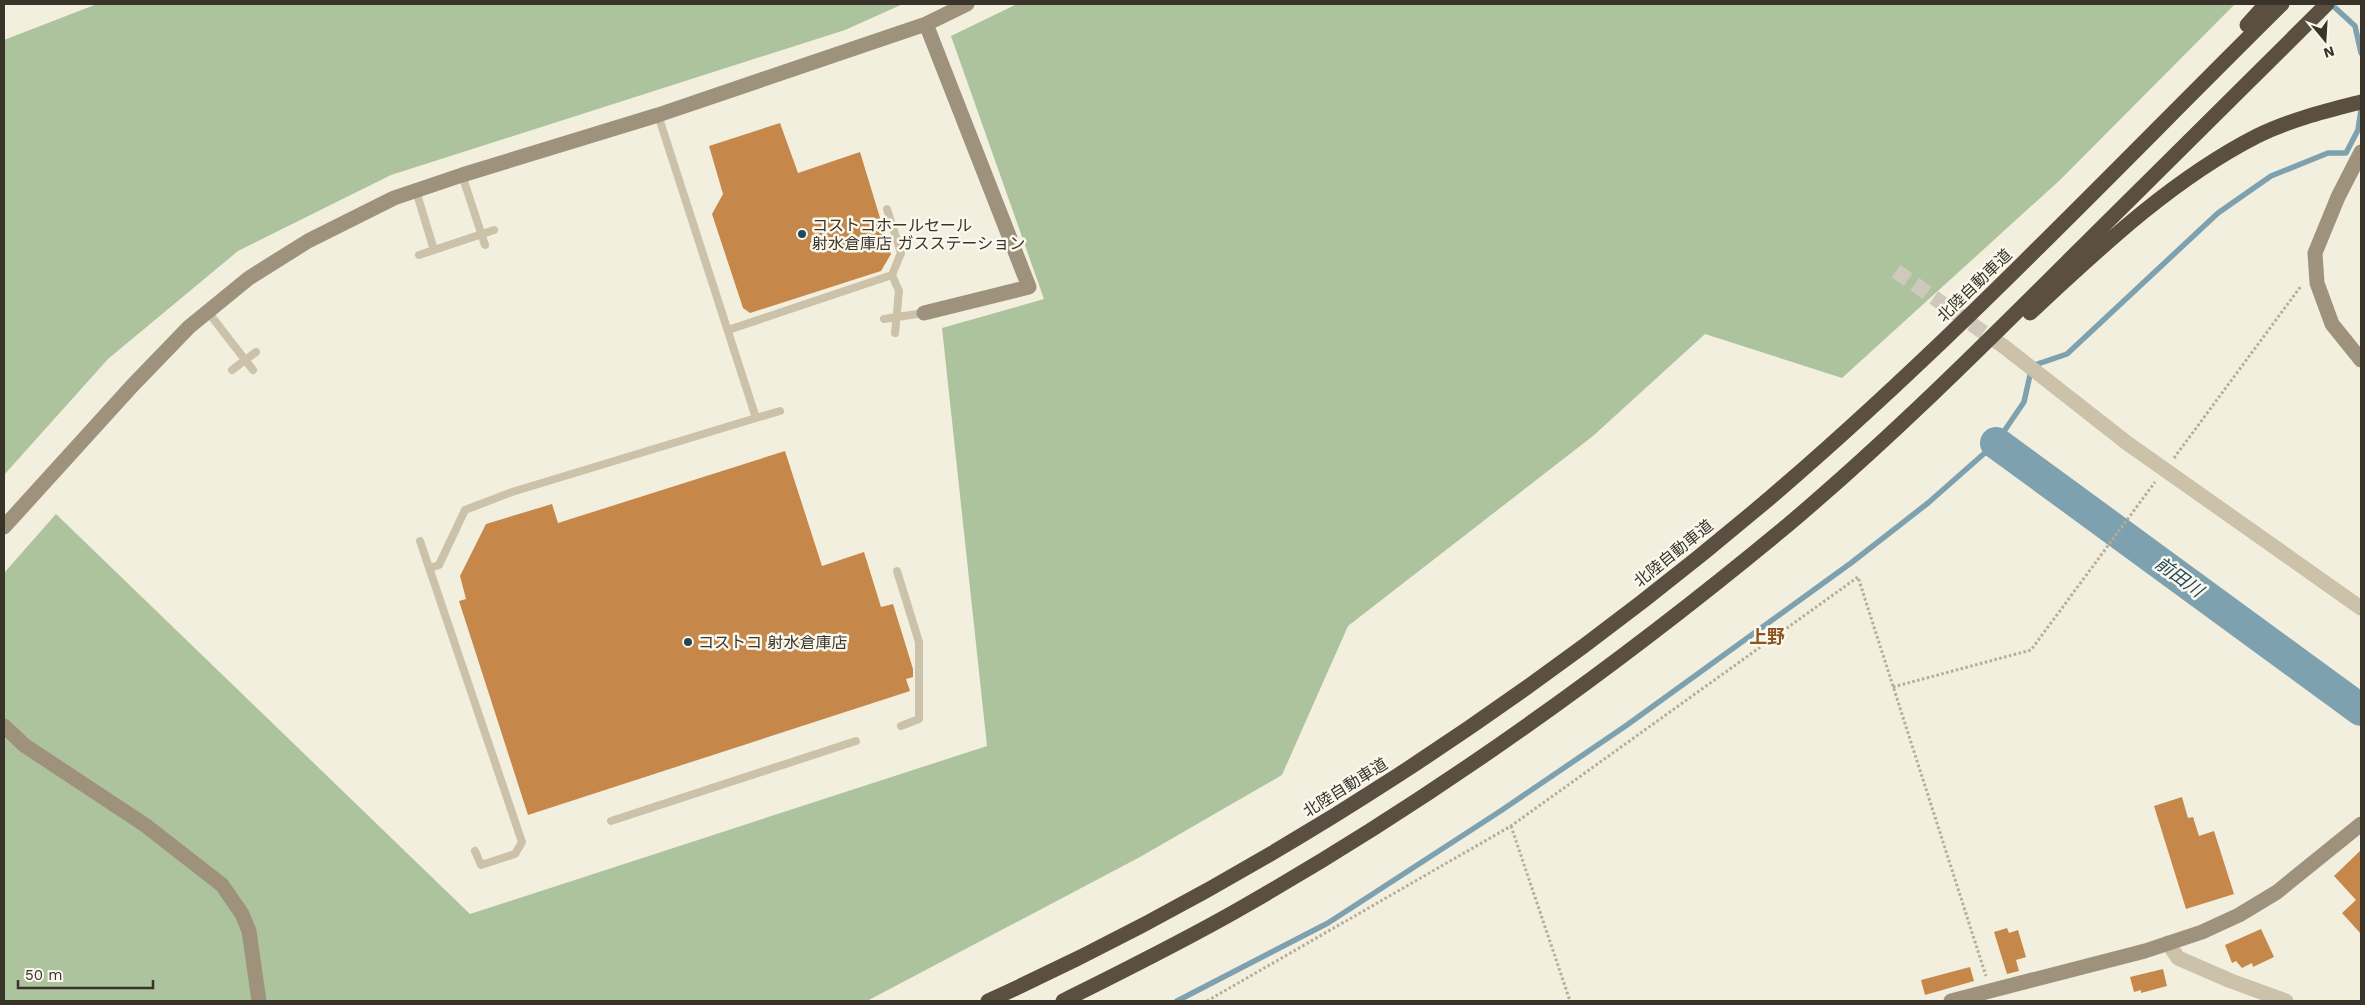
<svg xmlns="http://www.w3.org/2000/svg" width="2365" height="1005" font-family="'Work Sans','Noto Sans JP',sans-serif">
  <rect width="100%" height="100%" fill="#f3efdf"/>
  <!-- green -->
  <path fill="#adc39e" d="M97,4H903L845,30L391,175L238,251L108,359L4,475V40Z
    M1017,4H2235L2060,180L1842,378L1705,334L1593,436L1348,626L1282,775L1140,857L867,1001H4V573L56,514L470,914L987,746L942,328L1044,299L951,36Z"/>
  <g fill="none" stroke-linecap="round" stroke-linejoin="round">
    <!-- stream -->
    <path stroke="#7ea1b0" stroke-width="5.5" d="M2331,4L2355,26L2361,53
      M1177,1001L1328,923L1502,810L1627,725L1851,563L1928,503L1996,443L2024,402L2032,366L2067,354L2218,213L2271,176L2328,153H2346L2358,130L2361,110"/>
    <!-- river -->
    <path stroke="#7ea1b0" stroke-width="32" d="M1996,443L2361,710"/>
  </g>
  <!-- building -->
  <path fill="#c6884a" d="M780,123L798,173L860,152L891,254L881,271L750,313L743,308L712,214L723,194L709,146Z
    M785,451L822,566L864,552L881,607L893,604L913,669V677L906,679L910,691L528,815L459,601L466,599L460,576L486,524L552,504L558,523Z
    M2182,797L2188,818L2193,817L2199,836L2214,831L2234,894L2186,909L2154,806Z
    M2361,850V934L2342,913L2356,900L2334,876Z
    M2007,928L2009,933L2018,930L2026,957L2016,960L2019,971L2007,974L1994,932Z
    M2261,929L2274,957L2253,967L2252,963L2242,968L2236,961L2232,963L2225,945Z
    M1970,967L1974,981L1925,995L1921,980Z
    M2163,969L2167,986L2141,993V990L2134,992L2130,977Z"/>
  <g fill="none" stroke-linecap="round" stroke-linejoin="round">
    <!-- street-tunnel -->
    <path stroke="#cec9bb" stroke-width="15" stroke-dasharray="15 8" stroke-linecap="butt" d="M1896,271L2000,344"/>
    <!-- path -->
    <path stroke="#b7ac95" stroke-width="3" stroke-dasharray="2.5 2.5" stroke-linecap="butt" d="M2174,458L2301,286
      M1893,687L2031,650L2155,482
      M1511,826L1570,1001
      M1207,1001L1511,826L1858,577L1986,976"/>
    <!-- lane -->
    <path stroke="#ccc2aa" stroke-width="8" d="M462,175L485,245
      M416,191L434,250
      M887,209L901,253L892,275
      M419,255L494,230
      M208,312L253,370
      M884,319L924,313
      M728,330L892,275L899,291L895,333
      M232,370L256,352
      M756,418L780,411
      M420,541L522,842L515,854L481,865L475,851
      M430,568L439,565L465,510L512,492L756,418L658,115
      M897,571L919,642V719L901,726
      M611,821L856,741"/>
    <!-- street -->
    <path stroke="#ccc2aa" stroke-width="15" d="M2002,345L2127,443L2361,608
      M2168,943L2178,958L2231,981L2286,1001"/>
    <!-- secondary -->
    <path stroke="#9f927c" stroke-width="15" d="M2361,152L2338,197L2315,253L2317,283L2332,324L2361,360
      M924,313L1029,287L926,24
      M4,527L132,386L189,327L249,278L308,241L394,198L462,175L658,115L926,24L967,4
      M4,726L24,745L145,825L222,885L242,914L249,931L259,1001
      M1951,1001L2145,951L2202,932L2239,915L2277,892L2361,824"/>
    <!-- highway -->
    <path stroke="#5a4f41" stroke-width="15" d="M2247,25L2266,4
      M2030,313C2100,248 2171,180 2257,136C2289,120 2326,111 2361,102
      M988,1001C1268,874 1537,696 1771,497C1951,343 2114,170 2282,4
      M1063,1001C1123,971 1184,941 1243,907C1434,798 1619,665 1789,524C1886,442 1977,352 2067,262C2154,176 2240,90 2327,4"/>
  </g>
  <!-- markers -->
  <g fill="#1f485b" stroke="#faf7ec" stroke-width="2">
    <circle cx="802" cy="234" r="5"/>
    <circle cx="688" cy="642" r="5"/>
  </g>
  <g text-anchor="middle" stroke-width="5" stroke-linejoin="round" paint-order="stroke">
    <!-- poi labels -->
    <g font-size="16" fill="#39332a" stroke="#faf7ec" text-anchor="start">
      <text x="812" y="231">コストコホールセール<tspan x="812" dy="18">射水倉庫店 ガスステーション</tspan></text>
      <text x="698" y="648">コストコ 射水倉庫店</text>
    </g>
    <!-- street labels -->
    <g font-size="16" fill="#39332a" stroke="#faf7ec">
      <text transform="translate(1974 285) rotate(-44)" y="6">北陸自動車道</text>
      <text transform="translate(1673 553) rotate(-39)" y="6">北陸自動車道</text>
      <text transform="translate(1345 787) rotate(-32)" y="6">北陸自動車道</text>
    </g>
    <!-- water labels -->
    <g font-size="18" font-style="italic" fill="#1f485b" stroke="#faf7ec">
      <text transform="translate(2179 577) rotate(36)" y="6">前田川</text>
    </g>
    <!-- neighbourhood labels -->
    <g font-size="18" font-weight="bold" fill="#895522" stroke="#faf7ec">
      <text x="1767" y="643">上野</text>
    </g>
  </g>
  <!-- border -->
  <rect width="2365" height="1005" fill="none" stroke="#39332a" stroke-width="10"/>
  <!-- north arrow -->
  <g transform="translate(2325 40) rotate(162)" stroke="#faf7ec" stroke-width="4" paint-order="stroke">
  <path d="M0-4L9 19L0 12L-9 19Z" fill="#39332a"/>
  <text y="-8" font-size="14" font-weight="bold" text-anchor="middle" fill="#39332a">N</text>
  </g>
  <!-- scale -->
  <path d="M18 980v8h135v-8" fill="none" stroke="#39332a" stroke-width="2.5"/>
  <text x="25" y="980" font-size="15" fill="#39332a" stroke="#faf7ec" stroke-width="4" paint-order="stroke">50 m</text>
</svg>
